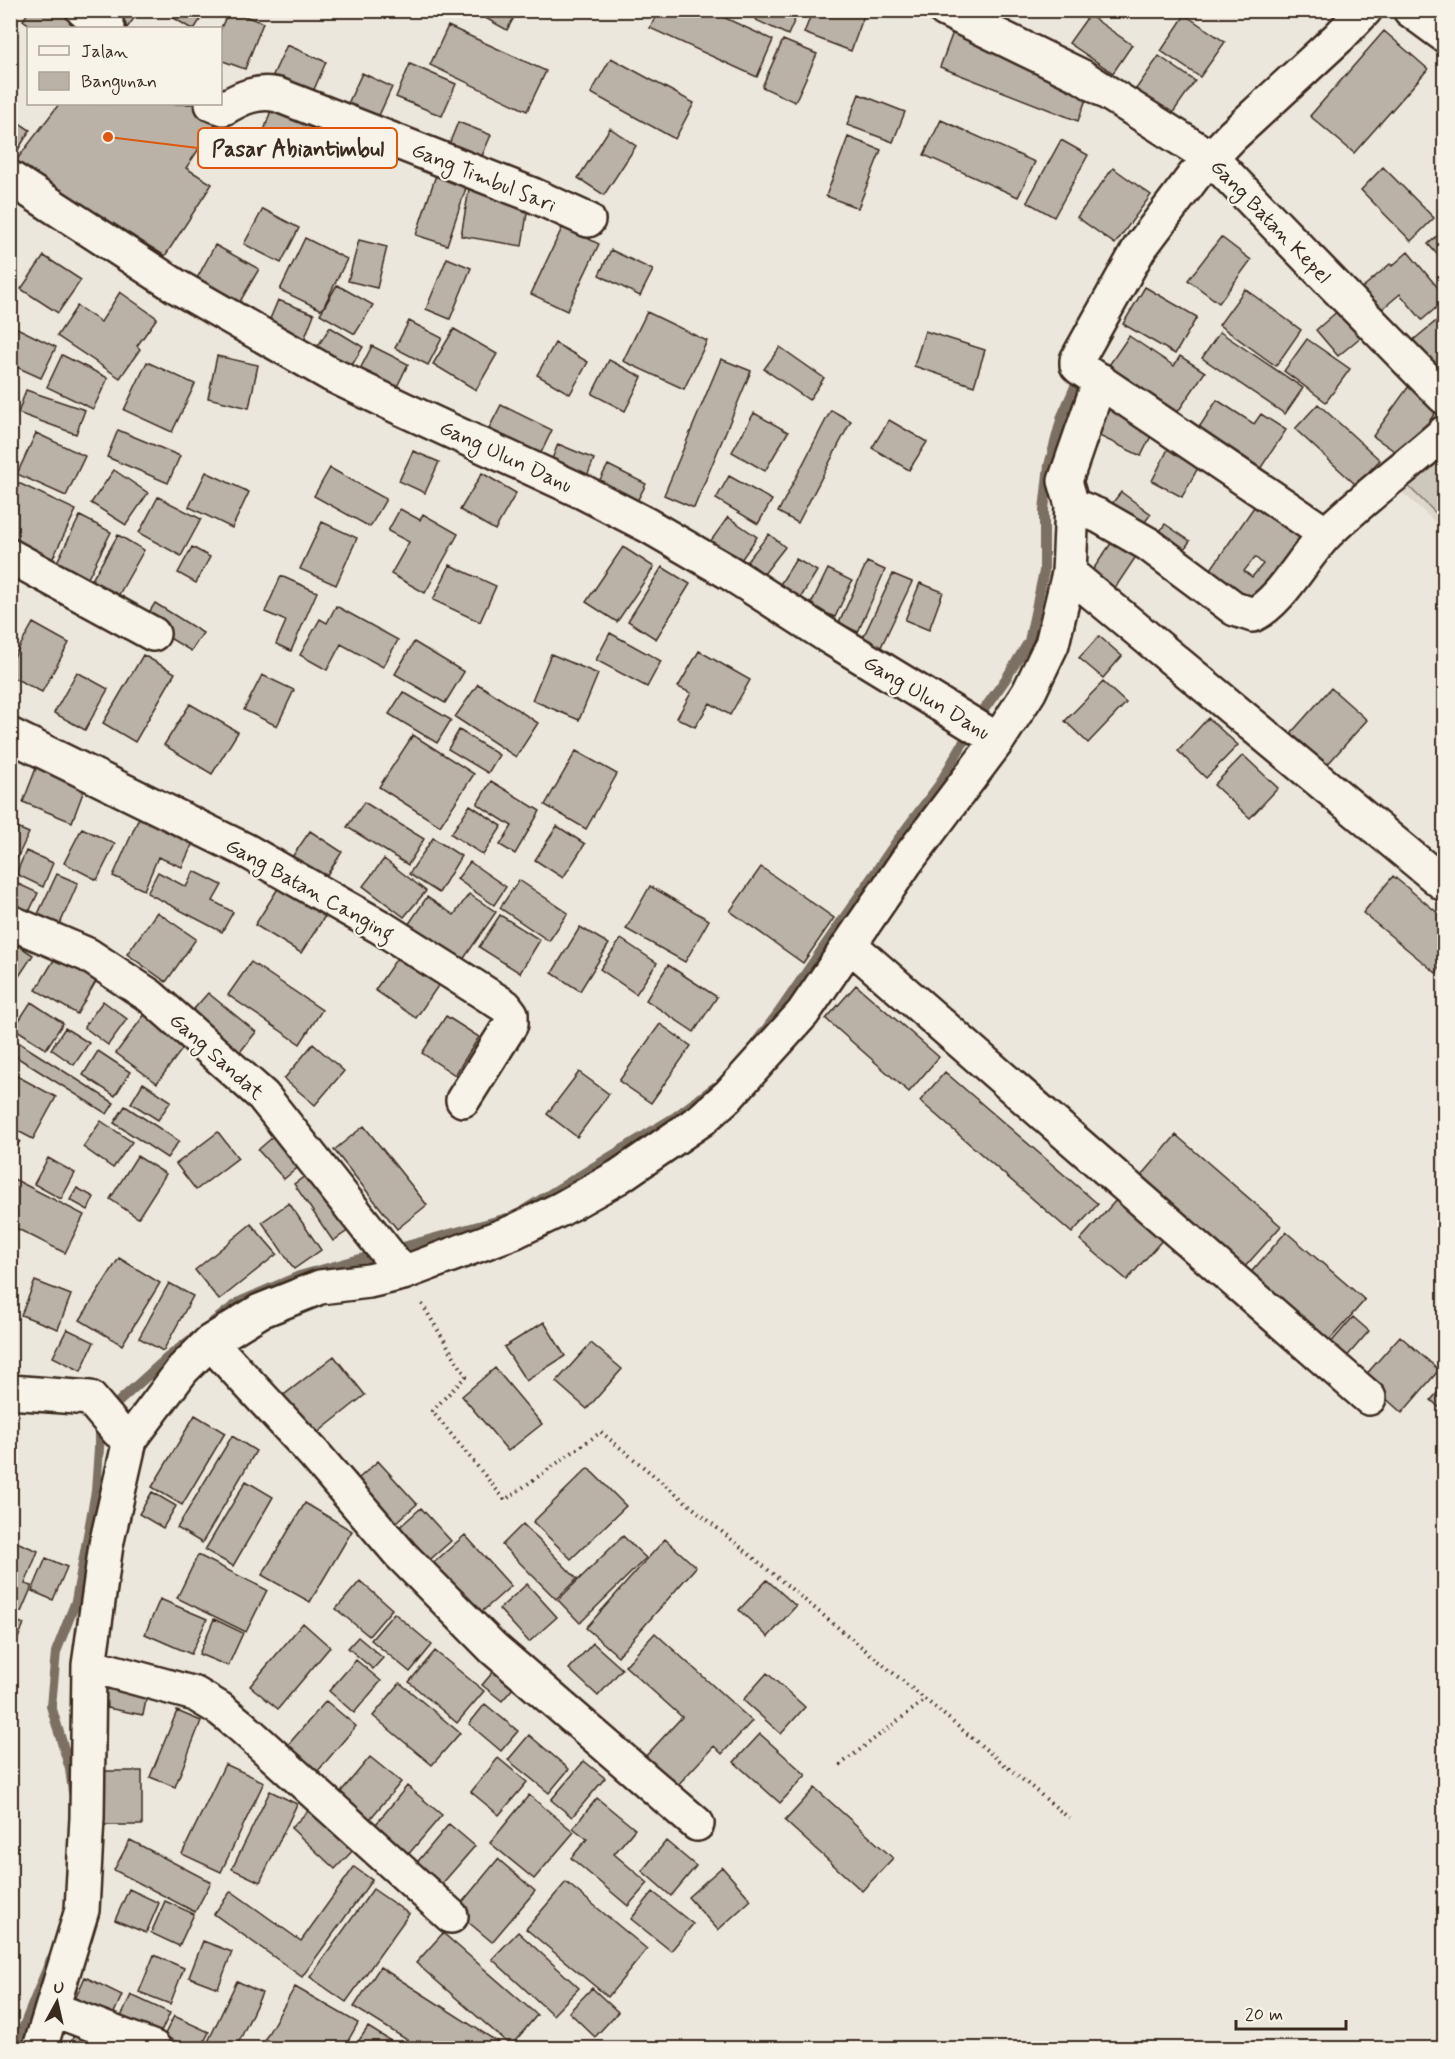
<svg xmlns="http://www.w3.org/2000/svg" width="1455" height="2059" font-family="Mynerve,sans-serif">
  <rect width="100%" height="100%" fill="#ece7dc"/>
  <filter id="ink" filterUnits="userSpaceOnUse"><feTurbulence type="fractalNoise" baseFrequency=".0167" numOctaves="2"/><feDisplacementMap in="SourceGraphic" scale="12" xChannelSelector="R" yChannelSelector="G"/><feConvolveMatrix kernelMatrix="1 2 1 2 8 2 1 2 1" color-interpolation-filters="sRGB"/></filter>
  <g filter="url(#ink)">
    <!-- built -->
    <path fill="#ddd7cc" d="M1444,438V530L1395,486Z"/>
    <!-- green -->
    <path fill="#cec8bc" stroke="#84796d" stroke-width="1.5" d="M1444,443V521L1405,483Z"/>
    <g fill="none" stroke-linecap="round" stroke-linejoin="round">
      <!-- stream -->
      <path stroke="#7c7064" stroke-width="10" d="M757,1041L779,1012L896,842L939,785L975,722L1005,680L1029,641L1044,571V510L1049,465L1062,416L1081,373
        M524,1210L675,1117L715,1087
        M213,1322L239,1302L299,1276L507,1218
        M73,1792L70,1769L51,1706L56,1652L76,1601L96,1491L100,1434L114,1406L167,1358L194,1337
        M15,2048L51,1959"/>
    </g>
    <!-- building -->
    <path fill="#bab2a7" stroke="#3b2a1e" stroke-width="1.5" fill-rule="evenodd" d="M30,10H56L81,28H34L23,20Z
      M90,10H140L127,28H115Z
      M161,10H206L195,28H190Z
      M229,10L263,23L245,69L220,60V30Z
      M471,10H518L507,30Z
      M659,10H708L773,40L757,77L650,28Z
      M761,10H799L788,35L756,20Z
      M813,10H866L851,51L804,33Z
      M1089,15L1132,45L1113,73L1069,43Z
      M1185,15L1225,42L1200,77L1161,51Z
      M448,26L546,71L527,111L430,65Z
      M1384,31L1428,69L1354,153L1310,116Z
      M953,32L1091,86L1078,121L940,67Z
      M783,40L817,54L795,102L762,87Z
      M287,45L326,62L312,94L272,77Z
      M1159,56L1195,81L1165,124L1129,99Z
      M611,58L694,103L675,139L591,93Z
      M410,64L456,84L442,116L396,97Z
      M362,73L392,87L376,122L346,108Z
      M859,94L905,112L893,142L847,125Z
      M274,101L316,115L299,166L257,152Z
      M59,104H202L221,116L186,168L212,184L165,256L15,162Z
      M10,117L30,130L15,155L10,152Z
      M941,120L1035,162L1018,197L924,155Z
      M458,122L491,135L478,165L446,152Z
      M610,128L636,146L604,195L578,178Z
      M848,137L881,150L858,208L826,196Z
      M1061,140L1088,155L1054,217L1027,202Z
      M1383,167L1434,218L1411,241L1361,190Z
      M1113,168L1151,195L1115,244L1077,217Z
      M437,172L468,182L447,245L416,235Z
      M469,189L529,200L522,246L461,236Z
      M263,209L299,228L281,263L244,244Z
      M563,226L599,244L567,311L531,294Z
      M1444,230V262L1428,244Z
      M1221,237L1251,260L1219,303L1188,280Z
      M305,238L347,259L322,310L280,290Z
      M359,240L387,247L377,288L348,281Z
      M215,245L259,269L238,305L195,282Z
      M611,250L653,270L640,296L599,275Z
      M1408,252L1444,295V301L1422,320L1400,294L1374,316L1355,294L1390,264L1392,266Z
      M44,256L81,280L58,313L21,289Z
      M447,258L471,268L450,319L426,309Z
      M337,285L373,305L355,334L320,314Z
      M1145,287L1197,317L1175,354L1123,324Z
      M1245,289L1301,330L1276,366L1219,325Z
      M120,292L157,318L137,346L140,349L120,378L57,336L77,306L101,322Z
      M278,300L314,314L304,340L267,326Z
      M1340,309L1362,336L1338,356L1316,330Z
      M647,312L707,341L684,389L623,361Z
      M1444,317V365L1431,376L1406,346L1440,318L1442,319Z
      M409,321L442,338L428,365L395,348Z
      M15,327L56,347L41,378L10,364V337Z
      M330,327L363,347L349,370L316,349Z
      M454,329L497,354L476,390L433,364Z
      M925,331L985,350L974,386L914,366Z
      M1220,332L1303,388L1285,414L1202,358Z
      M1129,336L1174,366L1180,356L1205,372L1173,419L1105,371Z
      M1307,339L1350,369L1326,402L1284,371Z
      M555,343L588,362L570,394L537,375Z
      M372,346L408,364L393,395L356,377Z
      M780,347L824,378L809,400L764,369Z
      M62,355L108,378L93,409L47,387Z
      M217,356L258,365L249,408L208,398Z
      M721,359L751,371L694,508L664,495Z
      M609,360L642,377L625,411L592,394Z
      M147,362L195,384L172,432L124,410Z
      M1414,379L1444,401L1403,457L1373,436Z
      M26,390L85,410L76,434L18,413Z
      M1110,399L1158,422L1141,456L1093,433Z
      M1217,400L1254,424L1261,414L1286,430L1258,472L1196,432Z
      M1318,404L1380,460L1356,485L1295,429Z
      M501,405L552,430L538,459L486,434Z
      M831,410L851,421L798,523L778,512Z
      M754,413L788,432L765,471L732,452Z
      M889,420L927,442L909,470L872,448Z
      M118,430L180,456L168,483L107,457Z
      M36,433L85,456L66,496L17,474Z
      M558,444L594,459L584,484L548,469Z
      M1169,447L1200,464L1182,497L1152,481Z
      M413,451L439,462L425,493L399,481Z
      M608,465L646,484L634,507L596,487Z
      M330,468L386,499L370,527L314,496Z
      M114,470L148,493L126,525L91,503Z
      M206,472L249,492L232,528L189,507Z
      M482,473L516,493L495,530L460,510Z
      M729,476L772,500L758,524L716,499Z
      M10,479L76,510L48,568L10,550Z
      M1121,492L1151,514L1138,531L1107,510Z
      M1263,494L1283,507L1275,520L1301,537L1279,569L1276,567L1254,601L1209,572ZM1255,557L1263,564L1252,577L1244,571Z
      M158,497L201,519L181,556L139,533Z
      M400,509L420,520L423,514L458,534L425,593L391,574L409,542L388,531Z
      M80,516L111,532L84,586L53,570Z
      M728,517L757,537L739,563L710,542Z
      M322,522L357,538L336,585L300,569Z
      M1165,524L1190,541L1178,558L1153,541Z
      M769,534L785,547L764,574L747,561Z
      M118,535L144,550L113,605L86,590Z
      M1114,539L1137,555L1111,594L1087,578Z
      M192,547L210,557L196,583L178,573Z
      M623,547L654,567L617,622L586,602Z
      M796,559L817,571L793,610L772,597Z
      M867,562L885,570L858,632L839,623Z
      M450,565L496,586L480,622L433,600Z
      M662,567L690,584L656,639L628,621Z
      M828,569L852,581L835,617L810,606Z
      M893,574L912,582L879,651L861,642Z
      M281,576L317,592L291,651L276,644L286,621L265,612Z
      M920,583L943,592L929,630L905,620Z
      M155,603L203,633L191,651L143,622Z
      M336,606L398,640L383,667L341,644L327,670L300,655L320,619L327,623Z
      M33,623L69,643L42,692L10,676V664Z
      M610,633L661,661L647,687L596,660Z
      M1099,636L1122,656L1103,678L1079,658Z
      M414,642L464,672L445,703L395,674Z
      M699,651L750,680L730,715L710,703L695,727L677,718L691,693L678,687Z
      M551,654L598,674L579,720L532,700Z
      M143,655L175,673L135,742L103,723Z
      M77,672L108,689L85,730L54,713Z
      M262,675L294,690L277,726L244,710Z
      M1103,682L1126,703L1088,743L1065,721Z
      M478,684L538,723L516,757L455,717Z
      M1331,688L1367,720L1327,765L1291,733Z
      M403,692L451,720L437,743L389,714Z
      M190,704L238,732L212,774L164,745Z
      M1208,718L1238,745L1206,778L1178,751Z
      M459,730L499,755L488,773L448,749Z
      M413,735L474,774L440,826L379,787Z
      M576,751L617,774L586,829L545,805Z
      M1243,755L1278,788L1250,818L1214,785Z
      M38,763L87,782L72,822L23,802Z
      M491,781L540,811L515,854L500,845L512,826L477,804Z
      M364,802L424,839L408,865L347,827Z
      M470,805L502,826L483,855L451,834Z
      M142,811L197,834L182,867L158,857L144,890L113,876Z
      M10,825L29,833L10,873Z
      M557,826L585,844L563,878L535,860Z
      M82,828L115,844L97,880L64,863Z
      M310,831L342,852L325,878L292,857Z
      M433,838L461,856L439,893L409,874Z
      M26,851L53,863L43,887L16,874Z
      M384,859L426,891L404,917L363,886Z
      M470,862L506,887L494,905L457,879Z
      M761,867L834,918L803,963L730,911Z
      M194,871L222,885L213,901L233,912L222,932L147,893L158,872L186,887Z
      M57,874L78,883L60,924L38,914Z
      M1393,876L1444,918V962L1436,973L1363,913Z
      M519,880L568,913L549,941L500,908Z
      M14,882L38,893L29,912L10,903V889Z
      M282,882L329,910L301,953L255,925Z
      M650,886L709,920L685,962L626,929Z
      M469,894L496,912L458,967L404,931L427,897L454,915Z
      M157,912L196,939L166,982L127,954Z
      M500,915L540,940L520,973L479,947Z
      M580,927L609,944L580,991L552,973Z
      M621,939L657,963L636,994L600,969Z
      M10,940L33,955L14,984L10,981Z
      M58,953L98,978L77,1014L36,990Z
      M399,955L440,983L416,1018L375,990Z
      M251,962L322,1010L300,1044L228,995Z
      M668,965L717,997L694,1032L646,1000Z
      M856,985L939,1057L909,1092L826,1019Z
      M208,993L256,1032L236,1057L187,1017Z
      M103,1001L127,1019L108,1045L84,1027Z
      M31,1002L63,1023L46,1049L14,1028Z
      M148,1010L189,1040L157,1083L116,1053Z
      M446,1016L479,1037L455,1075L422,1053Z
      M660,1024L691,1046L651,1103L619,1081Z
      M65,1028L89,1043L74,1065L51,1049Z
      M10,1037L114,1103L107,1114L10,1053Z
      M313,1044L344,1071L315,1105L284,1079Z
      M98,1051L130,1072L115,1096L83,1075Z
      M579,1072L609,1094L577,1137L547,1114Z
      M945,1072L1098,1204L1072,1233L920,1101Z
      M17,1076L56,1097L33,1139L10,1127V1089Z
      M143,1083L171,1101L158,1120L131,1103Z
      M125,1106L179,1141L167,1158L114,1123Z
      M101,1121L132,1142L113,1168L83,1147Z
      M364,1126L427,1205L397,1229L334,1150Z
      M281,1130L307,1160L284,1179L258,1150Z
      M218,1132L238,1158L196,1190L176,1164Z
      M10,1135L20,1141L10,1158Z
      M1176,1135L1281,1226L1243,1269L1139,1179Z
      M137,1156L166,1174L138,1218L110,1199Z
      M48,1158L75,1173L61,1199L34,1184Z
      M319,1166L359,1223L333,1241L294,1184Z
      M10,1177L84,1215L65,1253L10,1225Z
      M77,1188L94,1197L88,1210L70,1200Z
      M1118,1198L1164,1238L1127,1280L1080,1240Z
      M289,1203L321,1250L294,1269L262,1222Z
      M251,1224L277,1254L219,1300L195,1270Z
      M1286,1232L1365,1300L1324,1346L1246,1278Z
      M119,1258L160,1283L122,1345L80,1320Z
      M35,1281L71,1295L58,1329L21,1315Z
      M169,1283L193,1296L163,1351L139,1338Z
      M1353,1317L1369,1331L1344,1360L1328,1346Z
      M544,1322L565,1356L526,1381L504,1347Z
      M67,1329L94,1342L81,1371L53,1357Z
      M1400,1336L1439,1370L1402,1413L1363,1378Z
      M591,1343L622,1369L587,1409L556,1382Z
      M334,1356L365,1395L311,1438L280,1398Z
      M495,1368L542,1424L508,1451L462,1396Z
      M1444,1385V1412L1431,1400Z
      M195,1415L225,1433L182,1505L152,1487Z
      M232,1436L256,1451L202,1543L177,1528Z
      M378,1461L417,1504L388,1530L349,1487Z
      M588,1468L626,1506L571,1559L533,1522Z
      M246,1481L273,1497L233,1566L205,1550Z
      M152,1492L176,1506L163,1528L139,1514Z
      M305,1503L352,1531L310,1602L262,1575Z
      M421,1508L451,1541L424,1565L394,1532Z
      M523,1524L577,1579L556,1599L502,1545Z
      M465,1535L511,1586L477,1616L431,1565Z
      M623,1536L646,1558L580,1623L558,1600Z
      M665,1539L696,1567L618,1656L586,1628Z
      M14,1541L38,1551L25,1584L32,1586L21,1612L10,1608V1550Z
      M198,1555L267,1590L246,1632L177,1598Z
      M46,1558L67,1567L53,1600L32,1591Z
      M767,1580L796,1606L768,1637L739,1610Z
      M360,1581L392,1609L369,1636L336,1609Z
      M527,1584L557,1617L529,1642L499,1609Z
      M160,1599L207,1619L191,1654L145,1634Z
      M394,1613L432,1645L410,1672L371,1640Z
      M10,1619L24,1624L10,1658Z
      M214,1619L243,1633L228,1666L199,1654Z
      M303,1623L330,1647L278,1709L250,1686Z
      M655,1633L752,1721L722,1754L714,1746L676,1787L644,1758L682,1717L625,1666Z
      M358,1637L383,1658L373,1669L348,1648Z
      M593,1643L622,1669L598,1696L569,1669Z
      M435,1651L484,1691L457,1723L409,1682Z
      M356,1660L381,1681L354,1713L329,1691Z
      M500,1664L520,1680L502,1701L482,1685Z
      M767,1673L805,1707L781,1734L743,1700Z
      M103,1675L149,1685L143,1715L97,1706Z
      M400,1683L460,1733L432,1765L373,1716Z
      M326,1701L356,1726L318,1771L287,1746Z
      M485,1704L518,1731L501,1751L469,1724Z
      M177,1711L201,1721L175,1787L150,1777Z
      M760,1734L806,1775L780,1803L734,1762Z
      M529,1735L569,1769L549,1793L508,1760Z
      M370,1757L401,1782L370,1819L339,1794Z
      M498,1758L527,1782L499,1815L471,1792Z
      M584,1761L605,1778L572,1817L551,1800Z
      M225,1764L264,1782L221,1872L182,1854Z
      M103,1771H142V1825H103Z
      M407,1786L442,1815L406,1857L372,1829Z
      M815,1788L893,1858L862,1891L785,1821Z
      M270,1791L297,1804L260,1882L232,1869Z
      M529,1795L574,1832L534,1879L490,1843Z
      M597,1798L635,1829L614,1854L648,1883L628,1906L571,1858L587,1839L573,1828Z
      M318,1801L361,1842L335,1869L291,1828Z
      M449,1824L475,1846L434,1893L409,1872Z
      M130,1840L211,1882L195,1912L114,1870Z
      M666,1841L696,1866L671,1896L642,1871Z
      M498,1859L535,1891L492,1942L455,1911Z
      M354,1867L372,1880L302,1977L214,1914L231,1891L301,1941Z
      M722,1867L751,1900L718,1930L688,1897Z
      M566,1882L647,1949L608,1997L526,1929Z
      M129,1889L159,1903L146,1933L115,1920Z
      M373,1889L409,1914L346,2002L310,1977Z
      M653,1892L693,1924L671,1951L631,1919Z
      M165,1901L194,1914L179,1946L151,1933Z
      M518,1932L579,1988L553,2015L492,1959Z
      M443,1933L537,2015L511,2046L416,1963Z
      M203,1941L232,1952L218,1988L189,1977Z
      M154,1955L184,1968L170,2004L139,1992Z
      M380,1967L504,2046L502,2048H420L354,2007Z
      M85,1977L122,1995L109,2024L72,2006Z
      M237,1981L262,1993L237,2046L242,2048H205Z
      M295,1987L358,2023L344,2048H281L265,2039Z
      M592,1988L618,2012L595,2037L569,2012Z
      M131,1995L170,2013L158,2038L120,2019Z
      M174,2016L209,2032L201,2048H190L164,2036Z
      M76,2026L142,2048H70Z
      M368,2027L402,2048H354Z"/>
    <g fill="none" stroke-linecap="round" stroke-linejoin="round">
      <defs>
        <path id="minor" d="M83,10L108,28
          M945,10L1081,76L1211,158L1334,285L1444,397
          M1410,10L1444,35
          M212,104L224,108C241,98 258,90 278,95L533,195L588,220
          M10,178L176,286L330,374L403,409L583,492L647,525L730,573L831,638L998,740
          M1072,505L1099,516L1148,544L1235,609L1253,615C1282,601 1304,556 1327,533C1364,497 1406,467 1444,433
          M1326,534L1080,368L1077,365V360L1139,249L1194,176L1232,136L1339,37L1365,10
          M10,556L153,634
          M1069,573L1072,505L1065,481L1100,380
          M10,735L245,850L382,928L505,1006L511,1014V1024L463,1100
          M10,922L88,955L150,996L263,1096L403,1273
          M850,945L1369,1398
          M210,1342L314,1454L401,1555L493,1648L697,1824
          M10,1392L90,1398L118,1431L130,1440
          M89,1665L195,1694L220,1709L241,1726L451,1916
          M53,2009L154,2048
          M40,2048L82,1910L87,1818L89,1665L106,1545L130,1440L183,1369L210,1342L260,1311L320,1287L369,1281L403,1273L513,1232L561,1209L618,1177L701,1120L729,1095L803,1013L906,862L998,740L1029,692L1052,644L1069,573L1444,884"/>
      </defs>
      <!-- minor casing -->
      <use href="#minor" stroke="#3b2a1e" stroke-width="38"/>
      <!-- path -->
      <path stroke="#3b2a1e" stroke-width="4" stroke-dasharray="1.5 4.5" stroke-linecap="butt" d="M422,1304L466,1376L432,1411L505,1500L601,1432L1069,1818
        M840,1765L925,1700"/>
      <!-- minor -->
      <use href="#minor" stroke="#f7f3e8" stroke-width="33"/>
    </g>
  </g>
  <g text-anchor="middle" stroke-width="4.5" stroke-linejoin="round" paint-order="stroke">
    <!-- street labels -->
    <g font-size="21" fill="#3b2a1e" stroke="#f7f3e8">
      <text transform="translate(484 177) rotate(22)" y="7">Gang Timbul Sari</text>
      <text transform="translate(1271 221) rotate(46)" y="7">Gang Batan Kepel</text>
      <text transform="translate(506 456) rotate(25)" y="7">Gang Ulun Danu</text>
      <text transform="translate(927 697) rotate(31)" y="7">Gang Ulun Danu</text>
      <text transform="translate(310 889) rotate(29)" y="7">Gang Batan Canging</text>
      <text transform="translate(217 1056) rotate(42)" y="7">Gang Sandat</text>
    </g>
  </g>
  <!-- callouts -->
  <path fill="none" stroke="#df570d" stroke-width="2" d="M108 137L198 148"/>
  <circle fill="#df570d" stroke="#f7f3e8" stroke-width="2" cx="108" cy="137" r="6"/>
  <rect fill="#f7f3e8" stroke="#df570d" stroke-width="2" x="198" y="128" width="199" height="40" rx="6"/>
  <g font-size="22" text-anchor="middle" font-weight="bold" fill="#3b2a1e">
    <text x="298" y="156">Pasar Abiantimbul</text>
  </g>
  <!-- margin -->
  <rect width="1455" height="2059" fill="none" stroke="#f7f3e8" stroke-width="36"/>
  <rect x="18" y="18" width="1419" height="2023" fill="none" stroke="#3b2a1e" stroke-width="2" filter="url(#ink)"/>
  <!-- legend -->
  <rect x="27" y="27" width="195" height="78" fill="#f7f3e8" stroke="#aca397" stroke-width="1.5"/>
  <rect x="39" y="46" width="30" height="9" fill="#f7f3e8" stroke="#aca397" stroke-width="1.5"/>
  <text x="81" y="57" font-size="18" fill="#3b2a1e">Jalan</text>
  <rect x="39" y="72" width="30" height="18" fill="#bab2a7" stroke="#aca397" stroke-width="1.5"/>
  <text x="81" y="87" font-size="18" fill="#3b2a1e">Bangunan</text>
  <!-- north arrow -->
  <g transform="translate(57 2002) rotate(8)" stroke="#f7f3e8" stroke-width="4.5" paint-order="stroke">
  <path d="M0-4.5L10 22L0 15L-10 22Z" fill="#3b2a1e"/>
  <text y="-9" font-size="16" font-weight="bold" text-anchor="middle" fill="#3b2a1e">U</text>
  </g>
  <!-- scale -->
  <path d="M1236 2020v9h110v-9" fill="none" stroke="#3b2a1e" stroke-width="3"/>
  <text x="1245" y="2020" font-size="18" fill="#3b2a1e" stroke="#f7f3e8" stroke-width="4.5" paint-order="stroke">20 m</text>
</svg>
